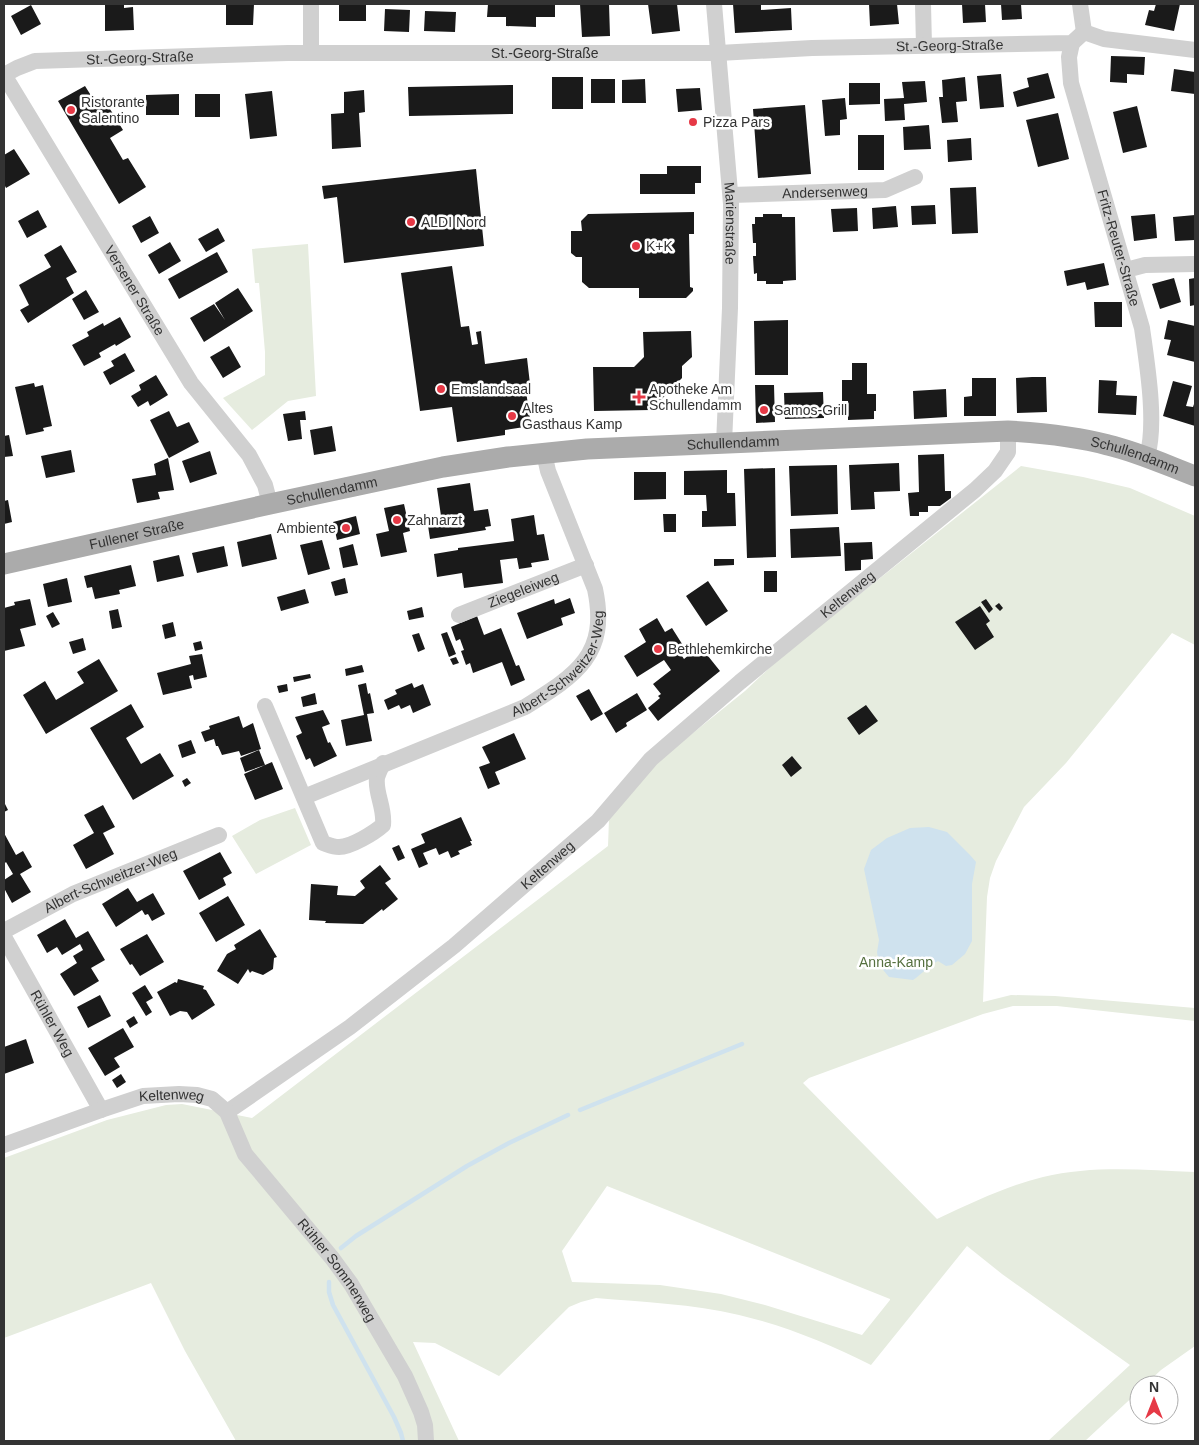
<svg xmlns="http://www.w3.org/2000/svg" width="1199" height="1445" font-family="Helvetica,sans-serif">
  <rect width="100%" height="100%" fill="#fff"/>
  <!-- green -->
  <path fill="#e6ecdf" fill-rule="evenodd" d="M308,244L316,396L288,401L252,430L223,398L265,375V352L259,283H255L252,249Z
    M1021,466L1083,477L1130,488L1195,516V645L1172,633L1066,763L1024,807L996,861L990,878L987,897L983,1002L1011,995L1055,996L1195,1008V1021L1057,1006H1013L983,1014L809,1078L803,1083L937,1219C972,1203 1006,1186 1043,1177C1092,1165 1145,1170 1195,1172V1346L1161,1370L1145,1385H1139V1391L1085,1441H1048L1130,1365L1002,1274L967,1246L871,1365C829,1344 786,1326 739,1315C693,1304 643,1302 596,1298L581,1302L569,1307L499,1376L435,1343L413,1342L459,1441H236L185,1351L151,1283L4,1338V1158L107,1120L166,1105L182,1104L252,1118L608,846L609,819L657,762L745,691L782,656ZM607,1186L890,1299V1300L862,1335L765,1305L721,1294L660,1285L572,1282L562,1251Z
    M295,808L311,845L256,874L232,836L260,820Z"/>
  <!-- water -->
  <path fill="#cfe2ee" d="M929,827L947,832L970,855L976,862L972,884V941L965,954L952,965L946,966L938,961C929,965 922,974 913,980L889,977L879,965L877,952L879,940L864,869L871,850L887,838L910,828Z"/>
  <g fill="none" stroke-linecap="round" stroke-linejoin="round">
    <!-- stream -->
    <path stroke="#cfe2ee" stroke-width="4.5" d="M580,1110L742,1044
      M341,1248L356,1236L467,1166L509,1143L568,1115
      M329,1282V1292L333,1305L394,1417L401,1433L403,1441"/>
  </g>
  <!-- building -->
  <path fill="#1a1a1a" d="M105,4H124V8L133,7L134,30L105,31Z
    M226,4H254L253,25H226Z
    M339,4L366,5V21H339Z
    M488,4H555V17H536V27L506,26V17H487Z
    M580,4H609L610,36L582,37Z
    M648,4H677L680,31L652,34Z
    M733,4H761V10L791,8L792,30L735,33Z
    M869,4H897L899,24L870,26Z
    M962,4H985L986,22L963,23Z
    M1001,4H1021L1022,19L1002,20Z
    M1156,4H1180L1174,31L1145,25L1149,10L1154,11Z
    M31,5L41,24L21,35L11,16Z
    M385,9L410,10L409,32L384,31Z
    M425,11L456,12L455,32L424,31Z
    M1111,56L1145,57L1144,75L1127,74V83L1110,82Z
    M1174,69L1195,72V94L1171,91Z
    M1048,73L1055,98L1017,107L1013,92L1029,87L1027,78Z
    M1001,74L1004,107L980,109L977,76Z
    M552,77H583V109H552Z
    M965,77L967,101L956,102L958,122L942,123L939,97H943L942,80Z
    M591,79H615V103H591Z
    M645,79L646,103H622V80Z
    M925,81L927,102L904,104L905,120L885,121L884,99L904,98L902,82Z
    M849,83H880V104L849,105Z
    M513,85V114L409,116L408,87Z
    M85,86L97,105L105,101L123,130L110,138L123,160L128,158L146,187L119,204L58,101Z
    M700,88L702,110L678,112L676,89Z
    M364,90L365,112L359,113L361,147L332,149L331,114L344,113V92Z
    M272,91L277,136L250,139L245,94Z
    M179,94V115H146V95Z
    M195,94H220V117H195Z
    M845,98L847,119L840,120V135L825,136L822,100Z
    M805,105L811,174L758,178L753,109Z
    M1137,106L1147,147L1123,153L1113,112Z
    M1058,113L1069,159L1038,167L1026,120Z
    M929,125L931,149L904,150L903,127Z
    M858,135H884V170H858Z
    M971,138L972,160L948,162L947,140Z
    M14,149L30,174L6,188L4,184V155Z
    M667,166H701V183H695V194H640V174H667Z
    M476,169L484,246L344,263L337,197L324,199L322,186Z
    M976,187L978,233L952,234L950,188Z
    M935,205L936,224L912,225L911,206Z
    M896,206L898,227L873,229L872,208Z
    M857,208L858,231L833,232L831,209Z
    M38,210L47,227L27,238L18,221Z
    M694,212V234H689L690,287L693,288V291L686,298H639V288H589L582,282V257H576L571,253V231H582L581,221L588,214Z
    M763,214H782V217H795L796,280L783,281V284H766V281H757V273L754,274L753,256H756V243H753L752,224H755V217H763Z
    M1155,214L1157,238L1134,241L1131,216Z
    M1195,215V240L1175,241L1173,217Z
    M150,216L159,233L141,243L132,226Z
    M218,228L225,241L206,252L198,239Z
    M170,242L181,261L159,274L148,255Z
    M61,245L77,272L66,278L74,293L28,323L20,310L29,305L19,285L51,267L44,255Z
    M217,252L228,272L179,299L168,279Z
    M1104,263L1109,285L1087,290L1085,282L1067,286L1064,271Z
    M452,266L461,327L469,326L472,345L478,344L476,332L481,331L485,364L527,358L530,384H525L531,426L505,430V435L457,442L452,407L420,411L401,273Z
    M1174,278L1181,302L1160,309L1152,284Z
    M1195,278V305L1190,306L1189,279Z
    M238,288L253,311L204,342L190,318L214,304L225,320L215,303Z
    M86,290L99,312L84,320L72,299Z
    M1094,302H1122V327H1095Z
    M120,317L131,337L116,346L115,344L99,353L101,357L84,366L72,345L89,336L87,332L103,323L104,326Z
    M788,320V375H755L754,321Z
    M1168,320L1195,326L1194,345L1195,346V362L1167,355L1171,340L1164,339Z
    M691,331L692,357L682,366V378L651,410L594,411L593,367H634L644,357L643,332Z
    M229,346L241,367L223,378L210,357Z
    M125,353L135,371L110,385L103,372L114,366L111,361Z
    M852,363H867V394H876V411H874V419L848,420V401H842V380H852Z
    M156,375L168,395L150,406L148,401L138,407L131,396L141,390L139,385Z
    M1032,377H1046L1047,412L1017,413L1016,378Z
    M972,378H996V416H964V397L972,396Z
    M1099,380L1117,381L1116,395L1137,396L1136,415L1098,413Z
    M1173,381L1192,386L1186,406L1193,407L1195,401V426L1163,416Z
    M34,383L35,387L43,385L52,426L43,428L44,431L26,435L15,387Z
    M755,385H774L775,422L756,423Z
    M946,389L947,417L914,419L913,391Z
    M823,392L824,418L785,419L784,393Z
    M169,411L177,427L189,422L199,442L169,458L150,420Z
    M305,411L306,420H300L302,439L288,441L283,414Z
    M332,426L336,451L314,455L310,430Z
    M9,435L13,456L4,457V436Z
    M71,450L75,472L46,478L41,456Z
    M210,451L217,474L190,483L182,461Z
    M944,454L945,491H951V498L940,506H928V512H919V516H910L908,493L919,492L918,455Z
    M168,458L174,490L158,492L160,499L137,503L132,479L156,475L154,464Z
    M899,463L900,491L874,492L875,509L851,510L849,465Z
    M837,465L838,514L791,516L789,466Z
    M775,468L776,557L747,558L744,469Z
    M727,470V493H735L736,526L702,527V511H707L706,495H684V471Z
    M634,472H666V499L634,500Z
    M470,483L474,511L488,509L491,526L485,527L486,530L430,539L427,519L441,516L437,488Z
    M8,500L12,522L4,524V501Z
    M404,504L410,531L403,533L407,552L381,557L376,534L389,531L384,508Z
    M663,514H676V532H664Z
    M534,515L537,535L544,534L549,560L531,563L532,567L519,569L517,558L500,560L503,583L464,588L462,573L437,577L434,554L458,550V548L514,541L511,519Z
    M356,516L360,534L337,540L333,522Z
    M839,527L841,556L791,558L790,529Z
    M271,534L277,559L242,567L237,542Z
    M322,540L330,569L308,575L300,545Z
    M872,542L873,559L861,560V570L845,571L844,543Z
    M353,544L358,565L343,568L339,548Z
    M224,546L228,566L197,573L192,553Z
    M179,555L184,576L157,582L153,561Z
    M714,559H734V565L714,566Z
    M131,565L136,586L119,590L120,594L95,599L92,587L87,588L84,576Z
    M764,571H777V592H764Z
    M67,578L72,602L48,607L43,584Z
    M345,578L348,593L335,596L331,582Z
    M708,581L728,611L706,626L686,596Z
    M305,589L309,603L281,611L277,597Z
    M570,598L575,613L561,618L563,625L527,639L517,613L554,599L555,604Z
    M30,599L36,625L20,629L25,646L4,651V608L15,605L14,602Z
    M986,599L993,609L989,613L981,602Z
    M999,603L1003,608L1000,611L995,606Z
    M980,606L990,621L986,624L994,637L975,650L955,622Z
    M422,607L424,617L409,620L407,611Z
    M118,609L122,627L112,629L109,611Z
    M53,612L60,624L52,628L46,616Z
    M477,616L484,635L501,628L516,666L519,665L525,680L511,686L502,662L473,673L470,663L466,665L461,651L464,650L460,639L456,641L451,627Z
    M657,618L665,632L672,628L684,647L678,650L684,659L700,646L720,671L658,721L648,708L660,698L658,696L661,694L653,684L671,670L664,660L637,677L624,656L646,642L639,629Z
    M173,622L176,636L165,639L162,625Z
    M447,632L456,654L449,657L441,634Z
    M419,633L425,649L418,652L412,635Z
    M83,638L86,650L73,654L69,642Z
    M201,641L203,649L195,651L193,643Z
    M202,654L207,677L194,680L193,675L189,676L192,688L163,695L157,673L191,664L189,656Z
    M456,657L459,663L453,665L450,659Z
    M99,659L118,691L46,734L23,695L45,681L56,700L84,683L77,672Z
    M362,665L364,672L346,676L345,669Z
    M310,674L311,678L294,682L293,677Z
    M366,683L368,694L370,693L374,713L367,714L372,741L346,746L341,720L364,715L358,685Z
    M412,683L414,688L423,684L431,705L413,713L410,705L401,709L399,705L388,710L384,700L397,694L395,690Z
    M287,684L288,691L279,693L277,686Z
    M589,689L603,714L591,721L576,696Z
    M315,693L317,704L303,707L301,697Z
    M637,693L647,710L626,723L627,726L616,733L604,713Z
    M131,704L144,727L126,738L141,764L160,753L174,776L133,800L90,728Z
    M866,705L878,721L859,735L847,718Z
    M323,710L330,724L322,727L328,743L330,742L337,756L314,767L310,758L306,760L296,736L302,733L295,717Z
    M239,716L243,728L253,723L261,749L241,756L239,751L222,755L218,746H216L214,739L205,742L201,732L210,729L209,726Z
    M514,733L526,759L495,772L500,784L488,789L479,767L490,763L482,747Z
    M191,740L196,753L182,758L178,745Z
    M259,750L265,765L245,772L240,758Z
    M792,756L802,768L791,777L782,765Z
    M272,762L283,789L255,800L244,774Z
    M187,778L191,783L185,787L182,781Z
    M4,802L8,810L4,812Z
    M103,805L115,827L103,833L114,854L86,869L73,845L94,833L84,815Z
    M461,817L472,841H470L472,845L458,851L460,854L451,858L448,851L439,855L436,848L423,853L428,864L419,868L411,849L425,843L421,834Z
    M4,833L16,855L23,851L32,867L20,874L31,892L12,903L4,888V880L13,874L6,862L4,864Z
    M399,845L405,858L398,861L392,848Z
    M220,852L232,873L223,878L226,885L199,900L183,871Z
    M380,865L391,879L385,883L398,899L383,911L382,909L363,924L325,923L326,921L309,920L311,884L338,886L337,895L355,896L365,888L360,881Z
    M128,888L137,902L153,893L165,914L152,921L148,914L145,915L142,910L116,927L102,904Z
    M228,896L245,925L216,942L199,913Z
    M65,919L76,938L88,931L105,960L91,968L99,981L74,996L60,974L77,963L73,956L83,950L80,944L62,955L57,947L47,953L37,935Z
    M260,929L277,957L274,958L273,969L263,975L252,971L250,973L248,969L238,984L217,971L227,954L236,949L234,945Z
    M147,934L164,962L140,976L132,964L130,965L120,949Z
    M178,979L204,986L203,989L206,990L215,1005L192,1020L187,1012L180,1011L170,1016L157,992L175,982L177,983Z
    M145,985L153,998L146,1002L152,1012L146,1016L132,993Z
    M100,995L111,1016L88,1028L77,1007Z
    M134,1016L138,1023L130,1028L126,1021Z
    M123,1028L134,1047L114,1058L120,1067L105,1076L88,1048Z
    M26,1039L34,1063L4,1074V1047Z
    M121,1074L126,1082L117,1088L112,1080Z"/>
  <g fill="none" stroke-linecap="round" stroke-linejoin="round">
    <!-- minor -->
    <g stroke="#d0d0d0" stroke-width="16">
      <path d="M311,4V53"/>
      <path id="s1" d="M714,4L731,204L730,308L724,443"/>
      <path d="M923,4L924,46"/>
      <path d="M1080,4L1084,32"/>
      <path d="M1084,32L1104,39L1195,50"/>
      <path id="s2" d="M1072,43L1069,57L1071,83L1142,328C1147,364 1157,423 1147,457"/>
      <path id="s3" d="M4,75L17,68L35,61L288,53H719L812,48L1072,43L1084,32"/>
      <path id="s4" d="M4,75L191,383L249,455L265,485L270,504"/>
      <path id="s5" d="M731,195L885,190L915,177"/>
      <path d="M1126,270L1145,265L1195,264"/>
      <path id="s6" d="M459,615L586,565"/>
      <path d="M265,706L323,843C329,845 333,847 339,847C351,847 374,833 383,825C385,808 375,793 377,778C378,773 381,768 383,763"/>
      <path id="s7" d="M304,797L525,707C576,675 609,655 595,589L548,471L544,453"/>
      <path id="s8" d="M4,931L73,894L219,835"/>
      <path id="s9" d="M4,937L101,1110"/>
      <path id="s10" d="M227,1112L350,1027L454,946L598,821L651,759L740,682L975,490L995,471L1008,452V431"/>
      <path id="s11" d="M4,1145L101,1110L143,1096L179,1094L197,1095L212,1099L227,1112L245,1154L332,1258L351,1284L405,1376L421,1412L425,1425L426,1441"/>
    </g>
    <!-- major -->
    <path stroke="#ababab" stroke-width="21" id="s12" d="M4,564L270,504L443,467L508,457L587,449L1008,431C1042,433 1075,436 1108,445C1138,452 1166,465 1195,476"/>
  </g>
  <!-- markers -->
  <g fill="#e63946" stroke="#fff" stroke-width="2">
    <circle cx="71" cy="110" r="5"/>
    <circle cx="693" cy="122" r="5"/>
    <circle cx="411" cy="222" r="5"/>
    <circle cx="636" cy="246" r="5"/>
    <circle cx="441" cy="389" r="5"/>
    <path d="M636.5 389.5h5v5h5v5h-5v5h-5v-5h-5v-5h5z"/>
    <circle cx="764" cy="410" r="5"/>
    <circle cx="512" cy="416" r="5"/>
    <circle cx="397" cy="520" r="5"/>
    <circle cx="346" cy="528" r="5"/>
    <circle cx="658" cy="649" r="5"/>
  </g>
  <g text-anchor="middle" stroke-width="5" stroke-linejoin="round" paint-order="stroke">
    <!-- street labels -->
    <g font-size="14" fill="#333" stroke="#fff">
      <text dy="5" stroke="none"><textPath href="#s3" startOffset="949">St.-Georg-Straße</textPath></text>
      <text dy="5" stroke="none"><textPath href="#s3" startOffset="544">St.-Georg-Straße</textPath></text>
      <text dy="5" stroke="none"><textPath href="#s3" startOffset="139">St.-Georg-Straße</textPath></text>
      <text dy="5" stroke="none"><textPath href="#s5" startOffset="94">Andersenweg</textPath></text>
      <text dy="5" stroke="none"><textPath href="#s1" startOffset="220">Marienstraße</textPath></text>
      <text dy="5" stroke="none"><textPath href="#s2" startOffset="212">Fritz-Reuter-Straße</textPath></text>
      <text dy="5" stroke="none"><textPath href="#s4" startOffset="252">Versener Straße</textPath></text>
      <text dy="5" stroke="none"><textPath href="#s12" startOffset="741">Schullendamm</textPath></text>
      <text dy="5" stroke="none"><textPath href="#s12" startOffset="1146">Schullendamm</textPath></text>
      <text dy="5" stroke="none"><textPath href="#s12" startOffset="336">Schullendamm</textPath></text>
      <text dy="5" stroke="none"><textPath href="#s12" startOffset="136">Fullener Straße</textPath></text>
      <text dy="5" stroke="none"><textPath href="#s6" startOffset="69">Ziegeleiweg</textPath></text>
      <text dy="5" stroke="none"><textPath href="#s10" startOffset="810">Keltenweg</textPath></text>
      <text dy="5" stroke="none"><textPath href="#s7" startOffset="296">Albert-Schweitzer-Weg</textPath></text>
      <text dy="5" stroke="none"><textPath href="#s10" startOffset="405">Keltenweg</textPath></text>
      <text dy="5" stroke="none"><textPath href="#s8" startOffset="118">Albert-Schweitzer-Weg</textPath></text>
      <text dy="5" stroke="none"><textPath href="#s9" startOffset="99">Rühler Weg</textPath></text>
      <text dy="5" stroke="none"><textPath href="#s11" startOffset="176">Keltenweg</textPath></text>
      <text dy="5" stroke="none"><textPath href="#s11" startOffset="431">Rühler Sommerweg</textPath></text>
    </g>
    <!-- poi labels -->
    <g font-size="14" fill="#333" stroke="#fff" text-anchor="start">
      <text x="81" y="107">Ristorante<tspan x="81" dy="16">Salentino</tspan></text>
      <text x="703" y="127">Pizza Pars</text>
      <text x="421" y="227">ALDI Nord</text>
      <text x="646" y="251">K+K</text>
      <text x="451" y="394">Emslandsaal</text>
      <text x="649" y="394">Apotheke Am<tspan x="649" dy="16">Schullendamm</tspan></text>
      <text x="522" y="413">Altes<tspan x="522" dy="16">Gasthaus Kamp</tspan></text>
      <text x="774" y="415">Samos-Grill</text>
      <text x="407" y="525">Zahnarzt</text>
      <text x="336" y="533" text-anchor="end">Ambiente</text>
      <text x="668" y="654">Bethlehemkirche</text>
    </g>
    <!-- park labels -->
    <g font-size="14" fill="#56703f" stroke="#fff">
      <text x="896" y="967">Anna-Kamp</text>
    </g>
  </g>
  <!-- border -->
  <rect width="1199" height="1445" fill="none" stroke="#333333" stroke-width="10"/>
  <!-- north arrow -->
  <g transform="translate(1154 1400)"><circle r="24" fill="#ffffff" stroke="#adadad"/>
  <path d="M0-4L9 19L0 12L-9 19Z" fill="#e63946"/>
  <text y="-8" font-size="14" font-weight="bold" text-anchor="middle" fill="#333333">N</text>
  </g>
</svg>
